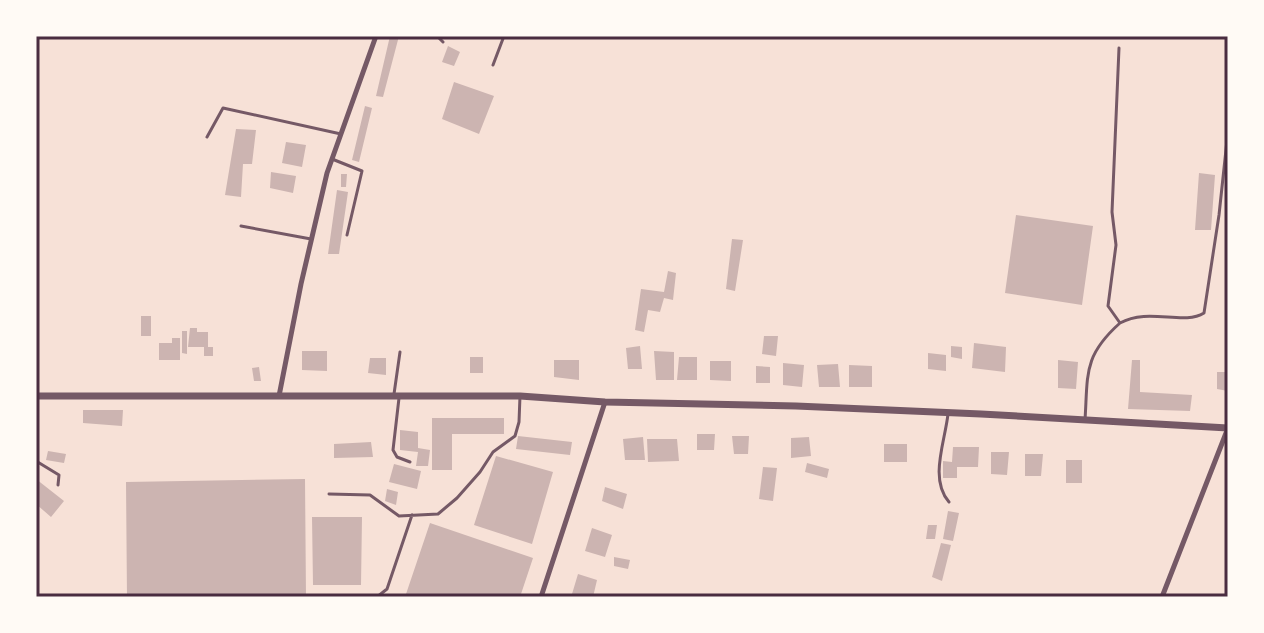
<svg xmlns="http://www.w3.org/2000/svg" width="1264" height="633" font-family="Quicksand,sans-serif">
  <rect width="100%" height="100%" fill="#f7e1d7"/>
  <!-- building -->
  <path fill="#ccb4b1" d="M390,36H399L383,97L376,96Z
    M448,46L460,52L454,66L442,62Z
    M454,82L494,96L479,134L442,119Z
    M365,106L372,108L359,162L352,160Z
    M236,129L256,130L252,164H243L241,197L225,195Z
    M286,142L306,145L302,167L282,163Z
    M271,172L296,176L293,193L270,188Z
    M1199,173L1215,175L1211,230H1195Z
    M341,174H347L346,187H341Z
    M337,190L348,192L339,254H328Z
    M1016,215L1093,226L1082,305L1005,293Z
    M732,239L743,240L735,291L726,289Z
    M668,271L676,273L673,300L664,298L660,312L648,310L644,332L635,330L641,289L664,292Z
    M141,316H151V336H141Z
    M190,328H197V332H208V347H213V356H204V347H188Z
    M182,331H187V354L182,353Z
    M764,336H778L776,356L762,354Z
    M172,338H180V360H159V343H172Z
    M974,343L1006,347L1005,372L972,368Z
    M640,346L642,369H628L626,348Z
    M951,346L962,347V359L951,357Z
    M302,351H327V371L302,370Z
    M654,351L674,352V380H656Z
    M928,353L946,355V371L928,369Z
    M470,357H483V373H470Z
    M679,357H697V380H677Z
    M370,358H386V375L368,373Z
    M554,360H579V380L554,377Z
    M1058,360L1078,362L1076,389L1058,388Z
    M1132,360H1140V392L1192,395L1190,411L1128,409Z
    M710,361H731V381L710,380Z
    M783,363L804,365L802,387L783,385Z
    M838,364L840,387H819L817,365Z
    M849,365L872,366V387H849Z
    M756,366L770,367V383H756Z
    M259,367L261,381H254L252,368Z
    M1217,372H1228V391L1217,389Z
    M83,410H123L122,426L83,423Z
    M432,418H504V434H452V470H432Z
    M400,430L418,432V448L430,450L428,466H416L418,452L400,450Z
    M697,434H715L714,450H697Z
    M518,436L572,442L570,455L516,449Z
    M732,436H749L748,454H734Z
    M643,437L645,460H625L623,439Z
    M809,437L811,456L791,458V438Z
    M647,439H677L679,461L648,462Z
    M371,442L373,457L334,458V444Z
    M884,444H907V462H884Z
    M953,447H979L978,467H957V478H943V461L952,462Z
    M48,451L66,454L64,463L46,460Z
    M991,452H1009L1007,475L991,474Z
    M1025,454H1043L1041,476H1025Z
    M496,456L553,472L532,544L474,525Z
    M1066,460H1082V483H1066Z
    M807,463L829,469L827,478L805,472Z
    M394,464L421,471L417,489L389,482Z
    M763,467L777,468L773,501L759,499Z
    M36,479L64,501L51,517L36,504Z
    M305,479L306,597H127L126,482Z
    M605,487L627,494L623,509L602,501Z
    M387,489L398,492L396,505L385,501Z
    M948,511L959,513L953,541L943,539Z
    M312,517H362L361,585H313Z
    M430,523L533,558L520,597H405Z
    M928,525H937L935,539H926Z
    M592,528L612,535L605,557L585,551Z
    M941,543L951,545L942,581L932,577Z
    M614,557L630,560L628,569L614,566Z
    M578,574L597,580L593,597L572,594Z"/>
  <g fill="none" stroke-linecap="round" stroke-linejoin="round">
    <!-- service -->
    <path stroke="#755966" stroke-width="3" d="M437,36L443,42
      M493,65L504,36
      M207,137L223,108L341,134
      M332,159L362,171L347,235
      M241,226L311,239
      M1120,323C1149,307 1183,326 1204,313L1219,215L1228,131
      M394,394L400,352
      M399,398L393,450L397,457L410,462
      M948,414C945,442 929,479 949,502
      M1085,420C1088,374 1083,356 1120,323L1108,306L1116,245L1112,212L1119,48
      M36,461L59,475L58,485
      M329,494L370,495L399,516L438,514L457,498L480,472L493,452L515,436L519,422L520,396
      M377,597L387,589L412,515"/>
    <!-- minor -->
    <path stroke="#755966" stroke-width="5" d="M279,396L301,284L327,173L376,36
      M541,597L605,402
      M1162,597L1228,428"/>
    <!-- tertiary -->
    <path stroke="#755966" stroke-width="7" d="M36,396H520L605,402L796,406L981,414L1228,428"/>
  </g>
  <!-- border -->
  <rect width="1264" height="633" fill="none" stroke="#fffaf5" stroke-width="76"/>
  <rect x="38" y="38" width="1188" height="557" fill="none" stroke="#4a2c40" stroke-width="3"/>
</svg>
